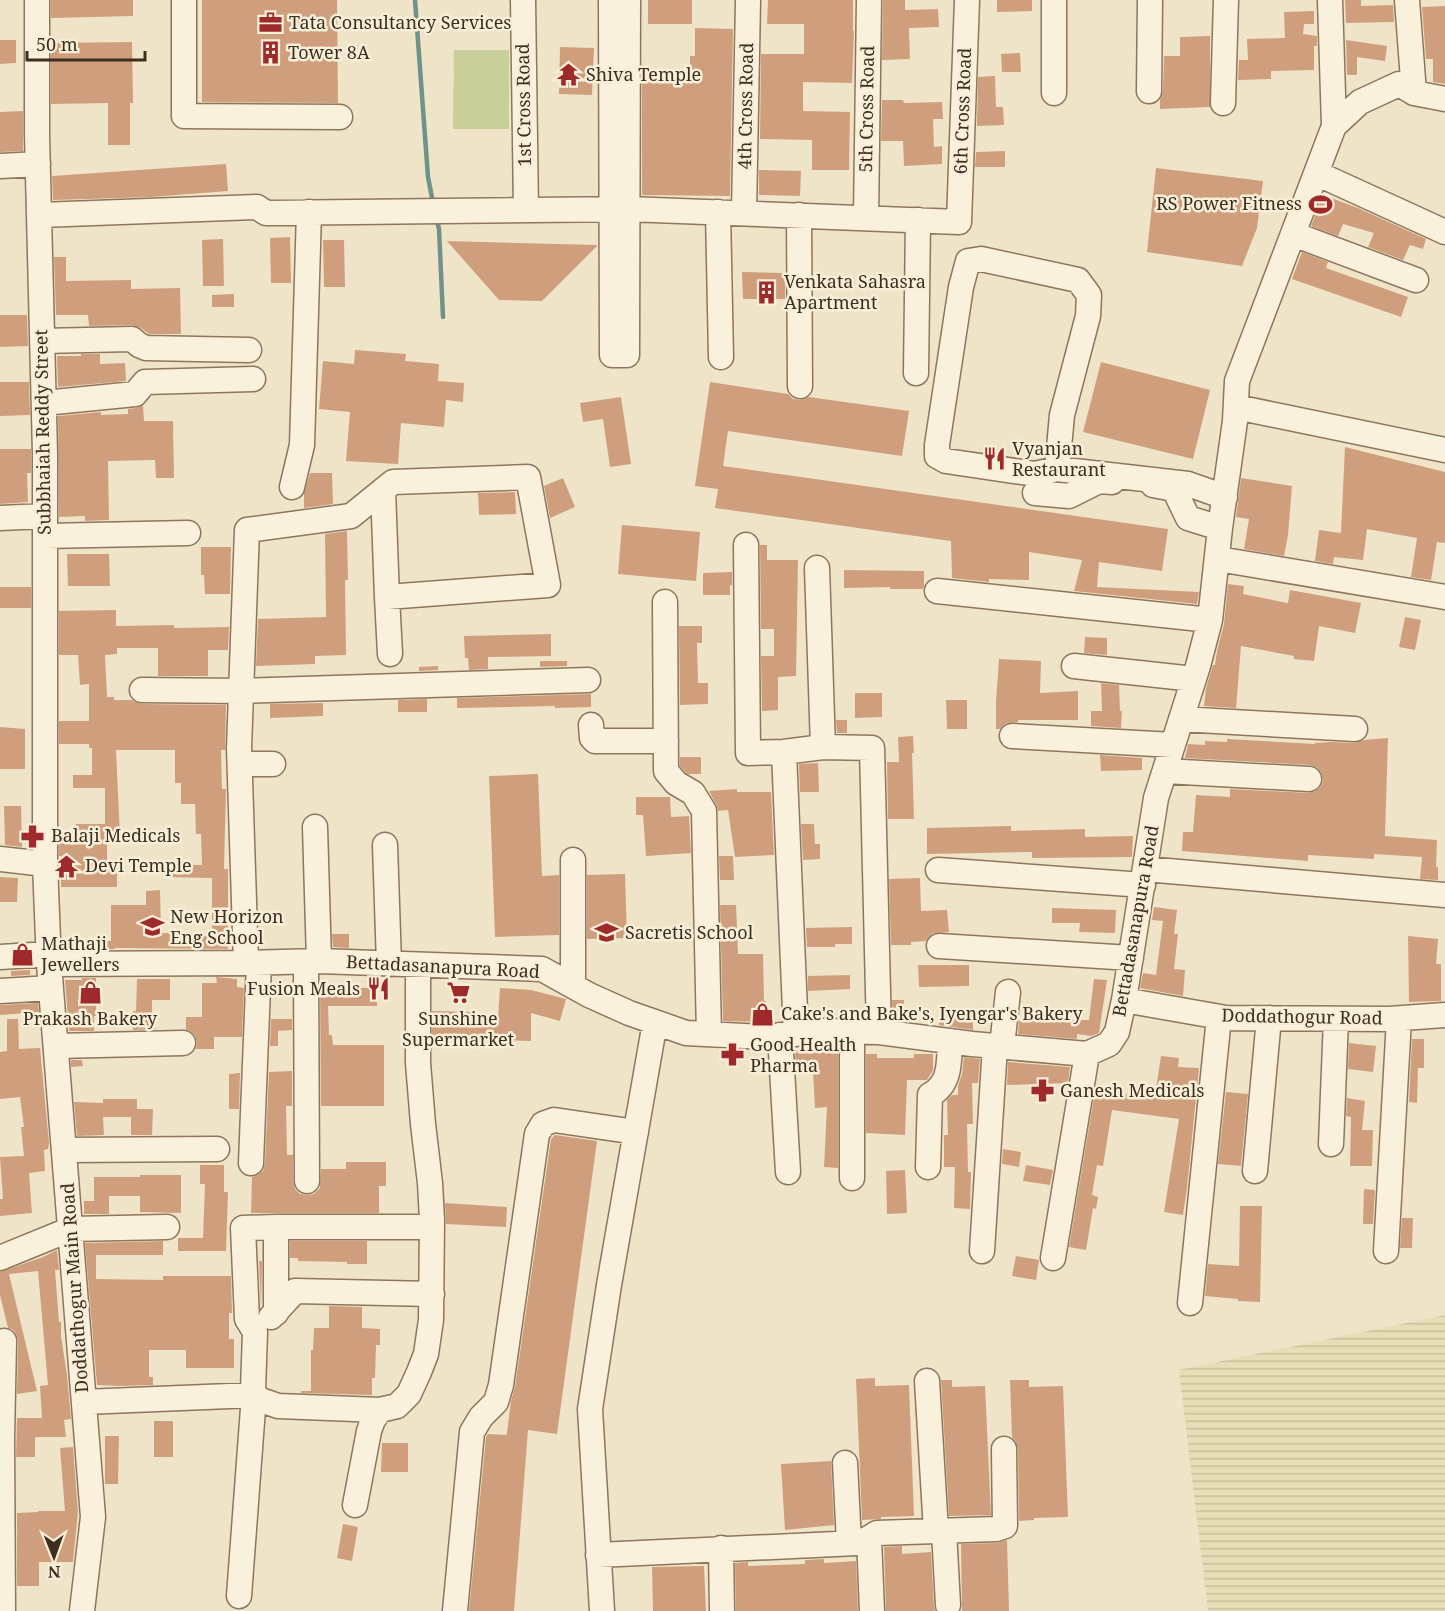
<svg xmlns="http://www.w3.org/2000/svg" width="1445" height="1611" font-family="'Noto Serif',serif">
  <defs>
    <pattern id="farmland-rules" width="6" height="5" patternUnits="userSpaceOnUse" patternTransform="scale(1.5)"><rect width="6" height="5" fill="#e6deb5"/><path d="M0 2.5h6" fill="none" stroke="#c6bf9b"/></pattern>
  </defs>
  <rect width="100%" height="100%" fill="#f0e4c8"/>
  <!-- farmland -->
  <path fill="url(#farmland-rules)" d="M1445,1315V1611H1208L1179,1370Z"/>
  <!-- pitch -->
  <path fill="#c9cf9b" d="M454,50H509V129H453Z"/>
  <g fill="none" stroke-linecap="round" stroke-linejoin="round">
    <!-- stream -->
    <path stroke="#6f938a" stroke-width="4.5" d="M415,0L428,177L433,203
      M436,217L439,229L443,317"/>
  </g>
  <!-- building -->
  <path fill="#cf9f7d" d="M51,0H133V16L51,18Z
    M202,0H337L338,103L202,102Z
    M648,0H692V24H648Z
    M768,0H853V31H854L852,83L803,82V111L850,112L849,170H812V140L760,139L761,54H804V24H767Z
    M883,0H905V10L938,9L939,27L909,28L910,59L882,60Z
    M997,0H1032V11L997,12Z
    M1345,0H1361V6L1393,5L1394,22L1346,23Z
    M1445,6V84L1433,82V59H1426L1422,7Z
    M1314,11V24H1304L1303,34L1317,36V46H1314V70L1271,71V79L1238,80L1239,60H1248L1247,39L1285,38L1284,12Z
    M695,28L733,29L730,196L642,195V81H690V56H695Z
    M1210,36V107L1160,109V100L1163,91L1164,56H1180V37Z
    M0,40H16V63L0,64Z
    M1346,40L1387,46L1385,61L1357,57V75H1347Z
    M132,42L133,103H130V145H108V103L51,104V43Z
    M560,47L594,48L592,95L559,94Z
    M1020,53L1021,72H1002L1001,54Z
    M995,76L996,107H1003L1004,125L977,126L978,77Z
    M882,100H903L904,103L942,102L943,119H933L934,147L942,146V164L904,166L903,141H881Z
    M23,111V151L0,152V112Z
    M1005,151V167H975L976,152Z
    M226,164L228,191L151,197L53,200L52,176Z
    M1156,168L1263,181L1257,228L1242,266L1147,252Z
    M759,170L801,171L800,196L759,195Z
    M1323,195L1358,208L1426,239L1423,249L1410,245L1403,260L1368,247L1374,233L1343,224L1338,236L1311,226Z
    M290,237L291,283H271L270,238Z
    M223,239L224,286H203L202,240Z
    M323,240H344L345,287H324Z
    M447,241L597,245V246L542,301L499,300Z
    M1302,252L1328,262L1326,268L1408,297L1401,317L1292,279Z
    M54,257H66V281L131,280V289L180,288L181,334H149L141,328L132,325L89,326L88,315H56Z
    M742,272L785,273V299H743Z
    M234,294V307H212V295Z
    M0,315H27L28,346L0,347Z
    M355,350L406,354L405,361L439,364L438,381L464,383L463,402L446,400L444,427L401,423L398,464L346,461L350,412L319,409L323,361L354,364Z
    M81,354H100V364L125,363L126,381L58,387L57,356H81Z
    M1101,362L1210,390L1193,459L1083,432Z
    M0,382H29L30,415L0,416Z
    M710,382L788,394L793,399L800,400L809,397L909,411L902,456L728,431L723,466L1168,529L1162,571L1099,562L1097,587L1199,592L1197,604L1074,591L1082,560L1029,552V580L989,579V582L952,578L951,541L715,508L718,489L695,486Z
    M621,397L631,464L610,467L603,419L583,422L580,403Z
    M143,405L144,421H173L174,478H156L155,460L108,461L109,520L85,521V516L59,517L58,416L101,412V415L128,414V409L136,408Z
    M1345,447L1445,472V543L1437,542L1431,580L1411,577L1417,538L1367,529L1363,560L1334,557L1333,564L1315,561L1319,530L1341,533Z
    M0,449H31V473H27L28,502L0,504Z
    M310,473H332L333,504L304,508V493Z
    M563,478L575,507L550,518L544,486Z
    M1241,478L1292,486L1288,535L1284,556L1244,549L1249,519L1236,517Z
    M515,492L516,514L479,515L478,493Z
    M622,525L700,532L696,581L618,574Z
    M347,531L348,580H345L346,655L315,656V664L256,666L258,619L326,617L325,534Z
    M760,545H767V560H798L796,676L778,677V710L762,711L761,656H774V629H761Z
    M201,547H231L230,594H205L204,575H201Z
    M67,554H109L110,586H68Z
    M844,570L924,571V586L923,589H890V587L844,588Z
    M732,572V585H730V595H703V573Z
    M1228,584L1244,586L1243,594L1288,603L1290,590L1361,603L1355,633L1319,626L1314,661L1294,659V656L1241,646L1236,708L1204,706L1206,688L1213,665H1215L1217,651L1224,624Z
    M0,587H31V608H0Z
    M116,610V626L174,625V628L229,627L228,650H208V676H158V648H117V654L105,655L107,697H114V700H132L135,702L142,704L226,705L225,750H221L222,789H226L224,869H228V949L115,948V949L81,950V941H111V905H146V891L160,890L161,933H186V936H212V878L164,877V864L202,865L201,834H196L195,804H181V783H175V750H116L120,835H107V868H117V887H61V856H59V842H76V824H105V788H73V775H92V748H89V744H59V721H89V684L80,685L78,655H59V611Z
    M1405,617L1421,620L1415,650L1399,647Z
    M679,626H702V643H697L698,683H708V704L680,705Z
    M551,634V656L488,657V669L469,670L468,658H465L464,636Z
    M1085,637L1107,638V655L1084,653Z
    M999,659L1041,661L1040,693L1078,691V720H1018V722L1006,723L1000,729H996V702Z
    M540,661H567V666L540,667Z
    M438,666V670L419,671V667Z
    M1101,683L1119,685L1120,711H1122L1121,728L1091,726V711H1102Z
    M855,693H882V717L855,718Z
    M591,694V707L555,708V706L457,708V698Z
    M427,699V712H398V700Z
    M946,700H967V729H947Z
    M323,703V716L270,718V704Z
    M836,720H847V733H837Z
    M0,727L25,729V769H0Z
    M913,736L914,753H912L914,819H888L887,762H899L898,737Z
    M1388,738L1385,836L1437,840L1436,867H1438V880L1420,879L1422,857L1374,854V859L1308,855V861L1182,851L1183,832H1193L1196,795L1230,797V789L1309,793L1316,791L1321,786L1323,780L1321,772L1316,767L1310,765L1185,758L1188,744L1205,745V741L1227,742V739L1315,744V743L1331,742L1355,743L1364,740Z
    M1100,755L1142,758V770L1101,771Z
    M680,757H701V774H688L685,772L680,766Z
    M818,763L819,792H800L799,764Z
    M538,774L542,876L559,875V935L495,937L489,776Z
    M737,789V792H771L774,855L735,857L728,810L718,811L716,804L709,791Z
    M636,797H670L671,817L689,816L691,853L646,856L643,815H636Z
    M4,806H21L22,847L5,845Z
    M801,824H814L815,844H820V859L803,860Z
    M1011,826V831L1085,829V837L1133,836L1132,857L1032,858V852L927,854V828Z
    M719,856H733L734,880H720Z
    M625,874L627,938L587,939V875Z
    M0,877L18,878L17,902H0Z
    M920,878L921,911L947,910L949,932L933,933L926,941L911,942V945H891L889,879Z
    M720,905H736L738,954H763L764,1001H766L767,1022L723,1021Z
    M1154,907L1177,910L1174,934H1178L1174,969L1185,970L1183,996L1140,988L1143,973L1156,975L1163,921L1152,920Z
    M1052,908L1116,910L1115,933L1079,932L1080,923H1052Z
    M852,927V944H835V947H807L806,928Z
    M332,934H349V948L333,947Z
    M1408,936L1438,939L1436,964H1441V1001L1409,1002Z
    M918,965H969V986L919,987Z
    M30,970V975L11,976V971Z
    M850,975V989L808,991V976Z
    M216,977L237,979V987L244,988L242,1037H214V1049H196L197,1042L195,1036L190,1031L186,1030V1017H202V983H217Z
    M82,978H96V1016H94V1031H69L65,980H82Z
    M137,979H170V1000H152V1028L157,1029L133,1030V1011H136Z
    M1094,979L1107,980L1099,1033L1091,1036L1077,1034V1039L1018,1034L1019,1021L1089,1020Z
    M320,986H327V988H377V1006H328L329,1035H332L333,1045H384V1106H321Z
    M500,988L531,990L566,999L560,1021L531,1013V1041L432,1038V1011L473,1012V1017L498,1018Z
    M892,1000H904V1021L893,1019Z
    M38,1003L39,1012L0,1015V1005Z
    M940,1014H973V1030L939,1025Z
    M7,1019H18L19,1049L40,1048L49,1143L48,1149L44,1150L45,1171L29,1173L32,1213L0,1216V1199H3L0,1157L24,1156L21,1127H24L20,1097L0,1099V1052L7,1051Z
    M271,1019H292V1030L278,1031V1046H270Z
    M1412,1039H1424V1068H1418L1417,1103L1409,1102Z
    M1349,1043L1376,1046L1373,1072L1348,1069Z
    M838,1048V1168L824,1167L827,1107L815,1108L813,1071H796L795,1050Z
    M866,1054H877V1058H914V1054H933V1070L927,1080H907L905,1135L866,1133Z
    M1161,1056L1179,1058L1178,1067L1199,1068L1187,1188L1183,1215L1164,1212L1179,1119L1112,1110L1103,1166L1097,1165L1092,1195L1098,1197L1096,1209L1093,1208L1086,1250L1069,1247L1095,1091L1130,1095V1092L1155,1095Z
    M964,1057L980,1059L978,1083H972L973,1124H967L968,1172H971L970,1209L954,1208L955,1167H944V1135H948L947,1100L952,1095H958V1086L962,1074Z
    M71,1060H82L83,1066L71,1067Z
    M1008,1062L1070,1067L1068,1083L1007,1085Z
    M292,1071V1106H286L287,1155H293V1181L295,1189L300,1194L308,1195L314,1194L320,1188L321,1169H346V1162H386V1186H379V1213H251L252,1177L258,1175L263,1171L265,1164L269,1072Z
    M240,1073L239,1109H229V1074Z
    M1226,1092L1248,1094L1241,1166L1218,1164Z
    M1347,1098L1365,1101L1362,1130H1373L1372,1166H1350L1351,1117L1346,1116Z
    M103,1099H137V1109H153L152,1135H131V1117H103L104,1135L77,1136L74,1102L103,1103Z
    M555,1135L597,1141L557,1434L528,1430L514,1611H469L486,1437L488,1434L506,1435L507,1433L511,1401L515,1387L551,1139Z
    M1003,1149L1021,1152L1019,1167L1002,1164Z
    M200,1165H224V1192H228L226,1251H178V1238H203L205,1184H200Z
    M1026,1165L1053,1170L1050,1185L1023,1181Z
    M905,1170L907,1213L887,1214L886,1171Z
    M140,1175H181V1213L140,1212V1196H109V1214H84V1201H94V1177H140Z
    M1364,1189L1375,1190L1373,1224H1363Z
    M445,1203L507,1207L506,1227L446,1224Z
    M1240,1206H1262L1260,1302L1238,1301V1299L1205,1296L1208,1264L1239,1266Z
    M1402,1218H1413L1412,1248H1400Z
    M163,1241V1255H96V1279L163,1280V1276H231L232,1313H229V1339H234V1368H186V1350H149V1377H153V1385L120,1386L97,1385L85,1243Z
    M290,1241H367V1264H347V1262L298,1261V1258H290Z
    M57,1250L59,1270H55L59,1322H61V1336L67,1375L71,1419L64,1420L66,1437H35V1457H16L17,1418H42L40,1386L48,1385L38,1271L9,1274L37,1391L17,1394L18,1341L16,1334L12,1329L8,1328L0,1295V1272L43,1257Z
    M1016,1256L1039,1260L1036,1280L1012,1276Z
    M259,1261H262L261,1307Z
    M329,1306L362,1307V1328L380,1329V1345H376L375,1378H372V1395L301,1393V1391H311V1350H313L314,1328H329Z
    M875,1378V1386L909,1385L914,1516L881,1517V1519L862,1520L856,1379Z
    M941,1380H952V1387L985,1386L991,1515L949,1516Z
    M1010,1380H1029V1387L1063,1386L1068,1517L1034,1518V1520L1019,1521L1018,1449L1016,1442L1012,1437Z
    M154,1421H173V1457H154Z
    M105,1436H119L118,1484H105Z
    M382,1443H408V1472H381Z
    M73,1447L78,1512L73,1562H39V1586H17V1513L38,1512V1511H65L60,1448Z
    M831,1461L834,1525L785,1530L781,1464Z
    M343,1524L358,1527L352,1561L337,1558Z
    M1007,1540L1009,1611H962L961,1544L996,1543Z
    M902,1546V1554L931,1552L934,1606L935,1611H886L884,1547Z
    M824,1559V1563L856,1561L858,1611H736L735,1563L748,1562V1566L805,1564V1560Z
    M704,1566L706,1611H653L652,1567Z"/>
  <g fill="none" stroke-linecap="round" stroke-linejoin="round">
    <defs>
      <path id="minor" d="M37,0V135L45,454V864
        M184,0V116L340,117
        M523,0L526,210
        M611,0L612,355H627L628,0
        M1054,0V93
        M1330,0L1334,126
        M1407,0L1414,93
        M1149,91L1150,0
        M1223,103L1226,0
        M0,166L38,164
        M1316,173L1445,232
        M718,212L721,357
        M744,213L748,0
        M40,215L257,207L266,213L628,209L959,222L967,0
        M799,215L800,386
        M866,217L869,0
        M1293,234L1416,280
        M42,341L132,339L139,345L146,348L249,350
        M916,373L918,220
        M44,403L135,394L145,382L253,379
        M1236,407L1445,450
        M1057,469L1062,415L1088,316L1089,295L1078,280L981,259L968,261L961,287L937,445V456L946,461L1035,474L1057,469L1188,484L1225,497
        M1153,485L1174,489L1188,518L1220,528
        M292,487L302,445L309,212
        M1035,493L1069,496L1099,481L1112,482
        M0,518L45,516
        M45,536L188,533
        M746,545L748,753L784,752
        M1218,559L1445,597
        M937,591L1210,620
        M387,597L390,654
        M665,602L666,771L676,783L693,793L704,811L709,1034
        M1074,666L1194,679
        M142,690L241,691L588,680
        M1181,719L1355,729
        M591,725L592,738L595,741H666
        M1012,736L1173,745
        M823,747L872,748L879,1032
        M240,764H273
        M1165,771L1309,779
        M315,827L319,961
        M385,845L389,964
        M0,859L45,864L49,964L93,1517L82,1611
        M1145,869L1445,895
        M938,870L1143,885
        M939,946L1131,958
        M0,957L49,954
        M306,962L307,1181
        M246,963L239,748L247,530L351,516L393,482L528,477L548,585L387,597L383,490
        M49,964L246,963L319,961L542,969L589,995L629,1013L686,1033L765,1037L823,1031L879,1032L972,1044L1087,1054L1109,1044L1117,1032L1124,1000L1156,798L1198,666L1210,620L1220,528L1235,421L1237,381L1334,126L1360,102L1399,84L1414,93L1445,99
        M573,986V860
        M0,991L51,988
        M1124,1000L1226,1018L1389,1019L1445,1015
        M852,1031V1178
        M796,1034L784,752L823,747L817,568
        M780,1035L788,1172
        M56,1046L183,1043
        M1002,1046L1008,992
        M1331,1144L1336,1019
        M64,1150L217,1149
        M251,1163L259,963
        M928,1167L930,1095C951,1084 949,1061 950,1041
        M1255,1171L1269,1018
        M276,1227L243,1228L247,1319L255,1332L253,1390L258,1399L278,1406L380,1410L397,1406L409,1394L419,1372L426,1354L431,1320L432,1220L430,1183L423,1124L418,1063V965
        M982,1251L995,1046
        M1386,1251L1399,1019
        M0,1258L71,1229L167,1227
        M1053,1258L1087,1054
        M1190,1303L1219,1017
        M276,1313V1227H431
        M271,1317L295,1291L432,1294
        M927,1381L936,1531
        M84,1402L254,1395L239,1596
        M845,1463L849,1543
        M355,1505L369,1431L373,1420L380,1410
        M944,1531L948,1605
        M869,1538L872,1611
        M721,1548L722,1611
        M598,1555L857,1543L869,1538L877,1533L996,1529L1005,1526L1004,1449
        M3,1611L2,1439L4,1341
        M455,1611L472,1432L481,1417L496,1402L501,1385L537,1134L543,1124L554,1120L636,1132
        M602,1611L590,1409L609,1285L655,1022"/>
    </defs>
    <!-- minor casing -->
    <use href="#minor" stroke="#8d765c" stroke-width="27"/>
    <!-- minor -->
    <use href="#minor" stroke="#faf1dc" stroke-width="24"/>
  </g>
  <!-- icons -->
  <defs>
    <symbol id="office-bare" viewBox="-9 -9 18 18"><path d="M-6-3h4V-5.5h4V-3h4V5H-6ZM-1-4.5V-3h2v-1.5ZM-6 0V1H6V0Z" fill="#9e2a2b" stroke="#f7eed8" stroke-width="2.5" paint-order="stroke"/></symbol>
    <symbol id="building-bare" viewBox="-9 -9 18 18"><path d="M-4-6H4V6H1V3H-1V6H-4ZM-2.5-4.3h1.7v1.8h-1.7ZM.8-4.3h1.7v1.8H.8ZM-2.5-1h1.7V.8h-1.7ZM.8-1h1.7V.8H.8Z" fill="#9e2a2b" stroke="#f7eed8" stroke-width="2.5" paint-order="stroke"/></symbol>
    <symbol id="temple-bare" viewBox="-9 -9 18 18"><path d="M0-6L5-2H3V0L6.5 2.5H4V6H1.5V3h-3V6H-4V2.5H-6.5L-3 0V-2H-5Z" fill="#9e2a2b" stroke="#f7eed8" stroke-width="2.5" paint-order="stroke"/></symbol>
    <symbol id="stadium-bare" viewBox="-9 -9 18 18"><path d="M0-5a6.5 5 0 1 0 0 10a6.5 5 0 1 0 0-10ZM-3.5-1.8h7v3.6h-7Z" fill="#9e2a2b" stroke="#f7eed8" stroke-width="2.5" paint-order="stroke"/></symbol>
    <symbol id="restaurant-bare" viewBox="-9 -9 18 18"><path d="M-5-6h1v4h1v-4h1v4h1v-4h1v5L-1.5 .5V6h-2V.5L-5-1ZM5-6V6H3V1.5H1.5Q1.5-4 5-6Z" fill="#9e2a2b" stroke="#f7eed8" stroke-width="2.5" paint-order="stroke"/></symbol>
    <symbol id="pharmacy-bare" viewBox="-9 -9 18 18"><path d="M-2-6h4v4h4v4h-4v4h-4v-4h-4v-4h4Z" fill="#9e2a2b" stroke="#f7eed8" stroke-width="2.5" paint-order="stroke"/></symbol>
    <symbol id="school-bare" viewBox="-9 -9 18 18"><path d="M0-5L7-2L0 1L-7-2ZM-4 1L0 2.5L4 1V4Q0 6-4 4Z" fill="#9e2a2b" stroke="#f7eed8" stroke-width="2.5" paint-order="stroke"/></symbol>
    <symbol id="shop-bare" viewBox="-9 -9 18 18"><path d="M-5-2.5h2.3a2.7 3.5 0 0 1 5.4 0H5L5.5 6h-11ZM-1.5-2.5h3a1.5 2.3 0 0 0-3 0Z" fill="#9e2a2b" stroke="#f7eed8" stroke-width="2.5" paint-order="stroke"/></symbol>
    <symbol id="supermarket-bare" viewBox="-9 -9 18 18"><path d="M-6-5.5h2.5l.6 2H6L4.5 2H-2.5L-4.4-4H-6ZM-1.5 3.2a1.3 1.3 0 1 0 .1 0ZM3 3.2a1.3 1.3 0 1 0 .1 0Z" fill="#9e2a2b" stroke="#f7eed8" stroke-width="2.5" paint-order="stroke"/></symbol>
  </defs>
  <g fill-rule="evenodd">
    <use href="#office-bare" x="254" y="6" width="33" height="33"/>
    <use href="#building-bare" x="254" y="36" width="33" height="33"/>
    <use href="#temple-bare" x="552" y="58" width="33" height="33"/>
    <use href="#stadium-bare" x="1304" y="188" width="33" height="33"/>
    <use href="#building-bare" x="750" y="276" width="33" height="33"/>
    <use href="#restaurant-bare" x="978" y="442" width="33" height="33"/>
    <use href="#pharmacy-bare" x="16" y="820" width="33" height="33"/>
    <use href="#temple-bare" x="50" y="850" width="33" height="33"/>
    <use href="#school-bare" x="136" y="910" width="33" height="33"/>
    <use href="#school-bare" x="590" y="916" width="33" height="33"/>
    <use href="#shop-bare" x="6" y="938" width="33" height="33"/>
    <use href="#restaurant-bare" x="362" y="972" width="33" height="33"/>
    <use href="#shop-bare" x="74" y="976" width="33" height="33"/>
    <use href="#supermarket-bare" x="442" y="976" width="33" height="33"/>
    <use href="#shop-bare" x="746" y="998" width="33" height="33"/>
    <use href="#pharmacy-bare" x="716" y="1038" width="33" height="33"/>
    <use href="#pharmacy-bare" x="1026" y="1074" width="33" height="33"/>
  </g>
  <g text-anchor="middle" stroke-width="5" stroke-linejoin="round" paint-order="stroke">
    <!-- poi labels -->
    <g font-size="18" fill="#3d2e20" stroke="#f7eed8" text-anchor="start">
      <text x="289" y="29">Tata Consultancy Services</text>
      <text x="288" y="59">Tower 8A</text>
      <text x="586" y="81">Shiva Temple</text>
      <text x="1302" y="210" text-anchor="end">RS Power Fitness</text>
      <text x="784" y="288">Venkata Sahasra<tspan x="784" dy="21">Apartment</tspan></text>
      <text x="1012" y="455">Vyanjan<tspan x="1012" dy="21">Restaurant</tspan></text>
      <text x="51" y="842">Balaji Medicals</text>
      <text x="85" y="872">Devi Temple</text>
      <text x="170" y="923">New Horizon<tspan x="170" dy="21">Eng School</tspan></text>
      <text x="625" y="939">Sacretis School</text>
      <text x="41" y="950">Mathaji<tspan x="41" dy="21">Jewellers</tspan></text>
      <text x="360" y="995" text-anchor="end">Fusion Meals</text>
      <text x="781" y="1020">Cake's and Bake's, Iyengar's Bakery</text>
      <text x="90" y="1025" text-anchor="middle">Prakash Bakery</text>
      <text x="458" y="1025" text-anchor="middle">Sunshine<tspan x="458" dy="21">Supermarket</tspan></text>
      <text x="750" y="1051">Good Health<tspan x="750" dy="21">Pharma</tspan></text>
      <text x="1060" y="1097">Ganesh Medicals</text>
    </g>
    <!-- street labels -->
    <g font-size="18" fill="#3d2e20" stroke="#f7eed8">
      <text transform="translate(524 105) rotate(-91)" y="6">1st Cross Road</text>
      <text transform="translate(746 106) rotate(-89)" y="6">4th Cross Road</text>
      <text transform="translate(867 109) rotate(-89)" y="6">5th Cross Road</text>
      <text transform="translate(963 111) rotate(-88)" y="6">6th Cross Road</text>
      <text transform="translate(43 432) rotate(-91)" y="6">Subbhaiah Reddy Street</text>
      <text transform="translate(1136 921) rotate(-80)" y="6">Bettadasanapura Road</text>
      <text transform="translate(443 967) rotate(3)" y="6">Bettadasanapura Road</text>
      <text transform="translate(1302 1017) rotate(1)" y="6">Doddathogur Road</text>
      <text transform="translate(75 1288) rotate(-94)" y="6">Doddathogur Main Road</text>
    </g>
  </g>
  <!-- north arrow -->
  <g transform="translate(54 1557) rotate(179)" stroke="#f7eed8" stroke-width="4.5" paint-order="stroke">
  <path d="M0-4.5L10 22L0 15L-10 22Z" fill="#3d2e20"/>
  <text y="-9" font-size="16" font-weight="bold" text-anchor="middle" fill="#3d2e20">N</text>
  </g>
  <!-- scale -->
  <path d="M27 51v9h118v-9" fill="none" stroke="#3d2e20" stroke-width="3"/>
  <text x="36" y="51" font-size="18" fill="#3d2e20" stroke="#f7eed8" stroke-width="4.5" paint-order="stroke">50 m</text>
</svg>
